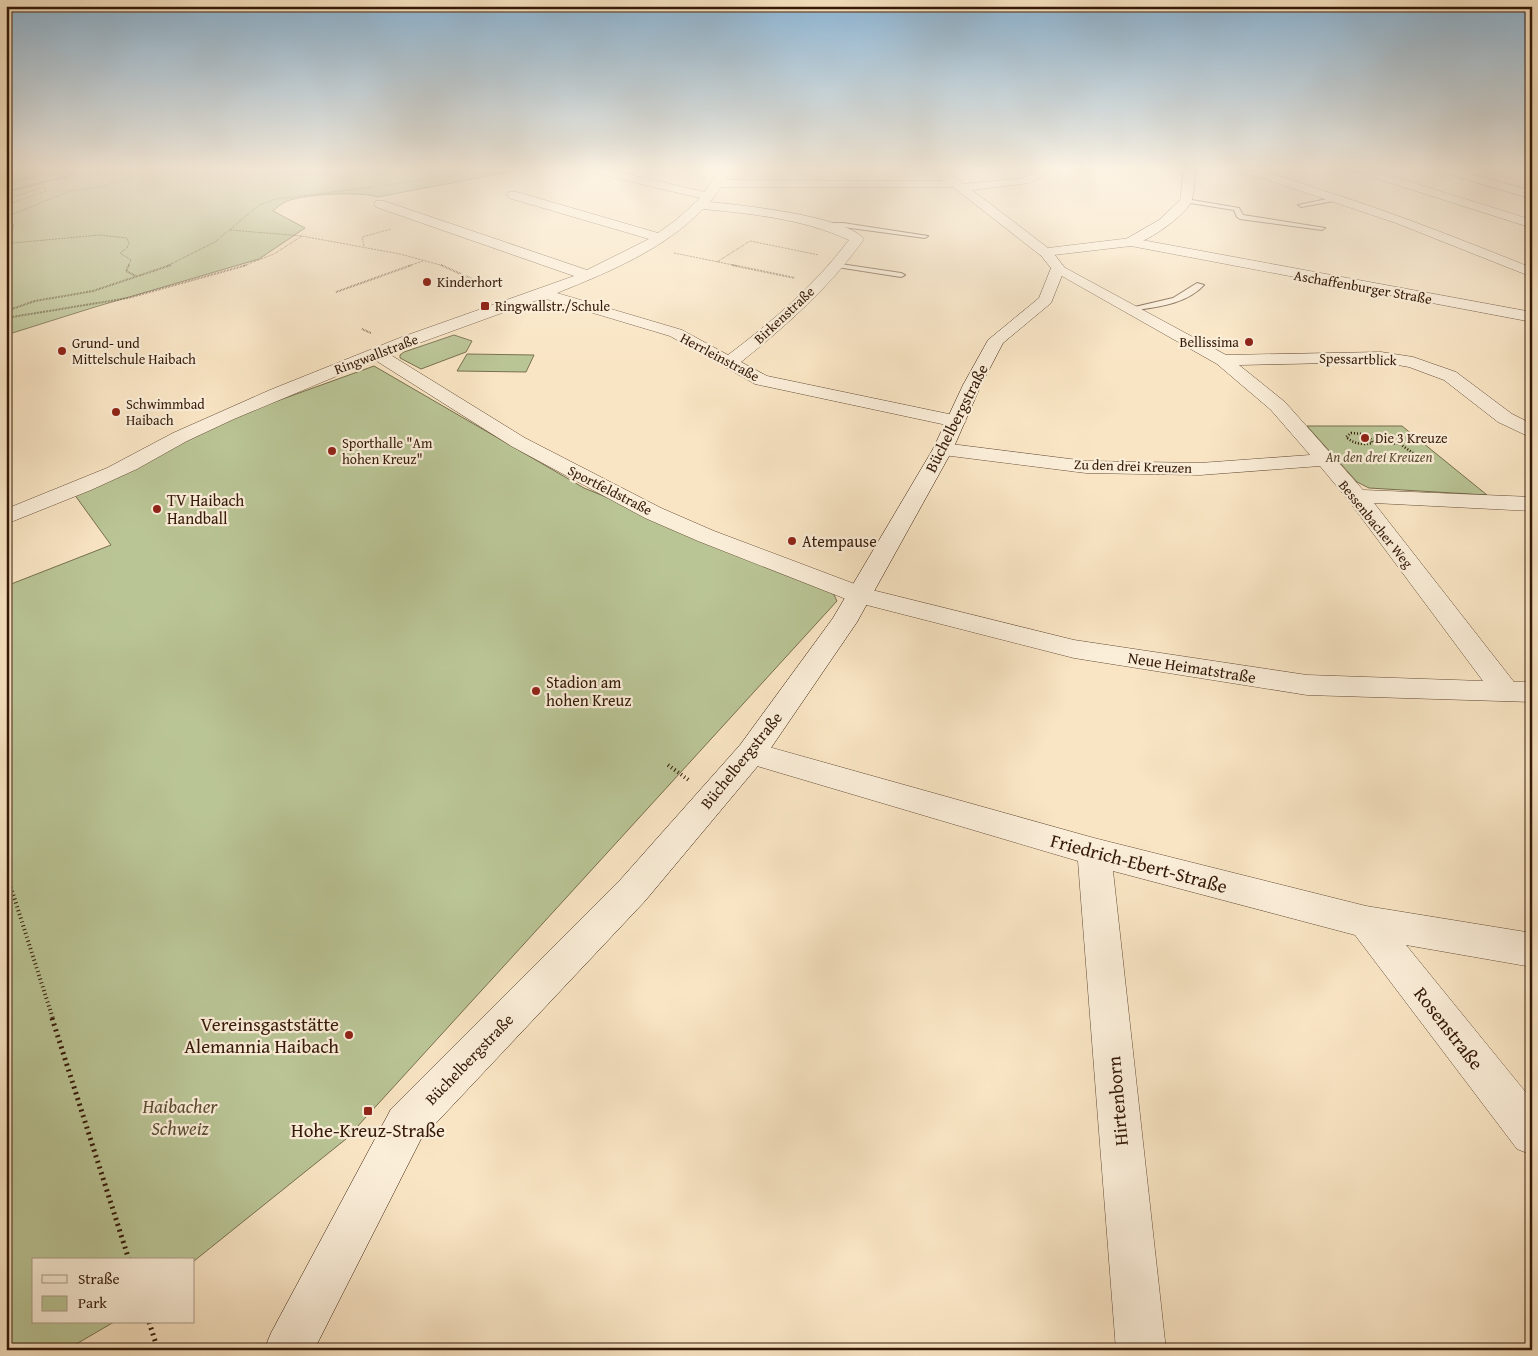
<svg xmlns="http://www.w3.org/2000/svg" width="1538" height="1356" font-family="'Gentium Book Plus',serif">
  <rect width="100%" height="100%" fill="#f9e5c4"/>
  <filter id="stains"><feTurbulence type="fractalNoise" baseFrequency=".004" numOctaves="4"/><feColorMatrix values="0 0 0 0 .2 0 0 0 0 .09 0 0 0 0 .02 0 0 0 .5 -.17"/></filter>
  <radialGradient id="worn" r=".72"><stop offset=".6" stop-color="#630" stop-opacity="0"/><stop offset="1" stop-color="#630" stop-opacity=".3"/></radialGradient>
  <!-- green -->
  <path fill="#bac596" stroke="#776f4e" d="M6,168H531L377,197C360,191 301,194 285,202C281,204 276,208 273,211L305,228L259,259L95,307L6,335Z
    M454,335L472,341L466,352L421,369L400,358V355L404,352Z
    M467,354L534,355L526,372L457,371Z
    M374,366L584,488L831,589L837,601L346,1139L194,1261L34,1260V1322H114L66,1350H6V586L111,545L74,494L252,410Z
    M1307,426H1402L1487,495L1369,488L1357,482Z"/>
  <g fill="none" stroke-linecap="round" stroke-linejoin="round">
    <!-- stream -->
    <path fill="#777b75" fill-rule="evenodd" d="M76,173L79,174L6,193V191Z"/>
    <defs>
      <path id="lane" d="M1337,197L1339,200L1301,207L1298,205Z
        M1186,199L1239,208L1243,215L1325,228L1322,230L1240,219L1237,217L1234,210L1184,202Z
        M819,223H843L928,236L925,238L843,227L821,226L819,225Z
        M834,263L901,273L905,275L901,277L837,267L833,265Z
        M1197,283L1204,285C1185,305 1156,307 1130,311L1126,309L1173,298Z"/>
      <path id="street" d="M590,168H601L705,192L719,168H730L726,180L944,181L930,168H942L963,184L1023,178L1043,168H1057L1029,183L972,190L1048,248L1131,238L1532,312V322L1131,246L1045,256L1040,255L953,187H721L710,202C740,205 846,216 864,239C830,287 787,325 741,362L767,376L963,417L966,421L963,425L956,427L755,384L670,336L543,298L389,354L525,438L661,508L714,531L868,589L1074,640L1307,675L1483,681L1349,501L1320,466L1200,475L1086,473L943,455L936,453L933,449L936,445L943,443L1086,461L1200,463L1310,455L1271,410L1217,364L1053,271L1051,268L1053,265L1058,264L1226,355L1381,352L1413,357L1456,372L1512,414L1532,424V438L1498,422L1444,380L1409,367L1381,362L1239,365L1285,402L1363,490L1532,497V511L1374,503L1514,682H1532V702L1307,695L1074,658L851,601L698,541L645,518L511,446L375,360L234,419L187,441L137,469L91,490L6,524V509L107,468L173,433L270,390L402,337L574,276L376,207L374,204L376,201H384L587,270L649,239L509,198L507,195L509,192H517L658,233L676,220L700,198L590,172ZM703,209C754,214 803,219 849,240C815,285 773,321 728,355L682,330L557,293C609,272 663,250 703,209Z
        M1228,168C1264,168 1297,182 1331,193C1399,215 1465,241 1532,268V277L1396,223L1265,179L1229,170Z
        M1349,168H1366L1532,220V228L1350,170Z
        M751,742L1094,838L1366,906L1532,933V967L1406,945L1532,1100V1155L1517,1149L1355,935L1113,871L1166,1350H1116L1078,861L740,761L736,753L740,745Z"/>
      <path id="secondary" d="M1184,168H1196C1194,178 1195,190 1192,200C1188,214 1141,248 1126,245L1124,242L1126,239L1159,220L1180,200Z
        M1433,168H1451L1532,191V199L1434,170Z
        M1045,248L1050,249L1065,268L1051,303L1003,343L981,385L953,449L857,622L762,761L645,901L421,1139L314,1350H264L271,1333L391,1109L621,879L740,745L833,618L933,449L963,385L988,340L1039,298L1051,268L1038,252Z"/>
    </defs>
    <!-- lane casing -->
    <use href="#lane" stroke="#654c36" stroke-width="2"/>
    <!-- street casing -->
    <use href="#street" stroke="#654c36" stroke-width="1"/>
    <!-- secondary casing -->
    <use href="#secondary" stroke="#341907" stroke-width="1"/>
    <!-- path-far4 -->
    <path stroke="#341907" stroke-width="1" stroke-dasharray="0.5 1" stroke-linecap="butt" d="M6,183L54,172
      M387,185L415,181L464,168
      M6,199L44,187
      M6,205L46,191L41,181L54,173L74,168
      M6,217L70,191L99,187L151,172L179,168
      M6,224L14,225L11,237L13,243L99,235L127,238L129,243L127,248L120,253L131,260L128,266
      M230,230L302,236L400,254L444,266
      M364,246L362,237L391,229
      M674,253L738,266
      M717,262L750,241L819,255
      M167,266L215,242L259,205L276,199L373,187
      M243,266L274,254L302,236
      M408,266L423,261"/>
    <!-- path-far3 -->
    <path stroke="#341907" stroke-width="2" stroke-dasharray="0.5 1" stroke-linecap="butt" d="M129,265L126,271L136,276
      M441,265L492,288
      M732,265L795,278
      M336,292L412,265
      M6,311L35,301L93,291L171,265
      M6,318L128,298L247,265
      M362,329L371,333"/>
    <!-- path-far2 -->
    <path stroke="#341907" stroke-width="2.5" stroke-dasharray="1 2" stroke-linecap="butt" d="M1351,433L1363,434L1372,440V443C1362,445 1354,444 1346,437Z
      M1373,442L1400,444L1420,458"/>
    <!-- path-far1 -->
    <path stroke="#341907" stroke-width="4" stroke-dasharray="1 3" stroke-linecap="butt" d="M668,765L690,781
      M6,872L53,1019"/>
    <!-- path -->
    <path stroke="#341907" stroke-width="5" stroke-dasharray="2 4" stroke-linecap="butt" d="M52,1018L129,1260
      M149,1322L158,1350
      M193,1350L252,1347"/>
    <!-- lane -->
    <use href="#lane" fill="#fbeed9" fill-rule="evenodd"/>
    <!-- street -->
    <use href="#street" fill="#fbeed9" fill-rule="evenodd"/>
    <!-- secondary -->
    <use href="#secondary" fill="#fbeed9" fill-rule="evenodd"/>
  </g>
  <!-- sky -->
  <linearGradient id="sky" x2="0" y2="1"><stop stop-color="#8cb7d8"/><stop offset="0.47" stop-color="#fcf3e4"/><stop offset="1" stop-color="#fcf3e4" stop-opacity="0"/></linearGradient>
  <rect width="1538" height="358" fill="url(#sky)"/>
  <!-- markers -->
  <g fill="#8f2418" stroke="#fbeed9" stroke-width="2">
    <circle cx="427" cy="282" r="5"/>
    <rect x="480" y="301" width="10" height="10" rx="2.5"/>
    <circle cx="1249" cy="342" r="5"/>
    <circle cx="62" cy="351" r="5"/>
    <circle cx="116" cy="412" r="5"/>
    <circle cx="1365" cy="438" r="5"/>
    <circle cx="332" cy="451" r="5"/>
    <circle cx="157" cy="509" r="5"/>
    <circle cx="792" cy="541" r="5"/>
    <circle cx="536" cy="691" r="5"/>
    <circle cx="349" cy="1035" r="5"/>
    <rect x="363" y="1106" width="10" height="10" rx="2.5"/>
  </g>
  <g text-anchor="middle" stroke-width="4.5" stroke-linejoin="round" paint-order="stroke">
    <!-- far-poi labels -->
    <g font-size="14" fill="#341907" stroke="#fbeed9" text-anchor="start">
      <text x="437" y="287">Kinderhort</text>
      <text x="495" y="311">Ringwallstr./Schule</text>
      <text x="1239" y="347" text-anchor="end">Bellissima</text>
      <text x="72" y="348">Grund- und<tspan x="72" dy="16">Mittelschule Haibach</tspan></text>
      <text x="126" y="409">Schwimmbad<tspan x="126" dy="16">Haibach</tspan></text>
      <text x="1375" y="443">Die 3 Kreuze</text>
      <text x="342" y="448">Sporthalle "Am<tspan x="342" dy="16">hohen Kreuz"</tspan></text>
    </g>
    <!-- far-street labels -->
    <g font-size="14" fill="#341907" stroke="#fbeed9">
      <text transform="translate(1363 287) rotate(10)" y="5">Aschaffenburger Straße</text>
      <text transform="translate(784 315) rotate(-43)" y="5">Birkenstraße</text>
      <text transform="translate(376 354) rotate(-21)" y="5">Ringwallstraße</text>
      <text transform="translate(720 357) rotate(28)" y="5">Herrleinstraße</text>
      <text transform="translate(1358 359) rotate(2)" y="5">Spessartblick</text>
      <text transform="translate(1133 466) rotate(2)" y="5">Zu den drei Kreuzen</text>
      <text transform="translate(610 490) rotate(27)" y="5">Sportfeldstraße</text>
      <text transform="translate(1376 524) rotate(51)" y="5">Bessenbacher Weg</text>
    </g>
    <!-- far-park labels -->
    <g font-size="14" font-style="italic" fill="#5c4d32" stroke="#fbeed9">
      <text x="1379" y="462">An den drei Kreuzen</text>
    </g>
    <!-- street labels -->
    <g font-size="16" fill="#341907" stroke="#fbeed9">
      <text transform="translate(956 418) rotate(-63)" y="6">Büchelbergstraße</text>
      <text transform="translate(1192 667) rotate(9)" y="6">Neue Heimatstraße</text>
      <text transform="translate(741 760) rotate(-51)" y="6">Büchelbergstraße</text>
      <text transform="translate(469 1059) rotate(-46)" y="6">Büchelbergstraße</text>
    </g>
    <!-- poi labels -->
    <g font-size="16" fill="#341907" stroke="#fbeed9" text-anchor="start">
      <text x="167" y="506">TV Haibach<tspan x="167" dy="18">Handball</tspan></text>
      <text x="802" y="547">Atempause</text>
      <text x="546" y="688">Stadion am<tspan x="546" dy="18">hohen Kreuz</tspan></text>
    </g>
    <!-- near-street labels -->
    <g font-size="19" fill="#341907" stroke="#fbeed9">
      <text transform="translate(1139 863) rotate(15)" y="7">Friedrich-Ebert-Straße</text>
      <text transform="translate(1449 1028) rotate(52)" y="7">Rosenstraße</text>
      <text transform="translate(1117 1101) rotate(-95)" y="7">Hirtenborn</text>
    </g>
    <!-- near-poi labels -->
    <g font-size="19" fill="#341907" stroke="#fbeed9" text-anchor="end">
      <text x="339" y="1031">Vereinsgaststätte<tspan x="339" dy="22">Alemannia Haibach</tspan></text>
      <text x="368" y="1137" text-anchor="middle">Hohe-Kreuz-Straße</text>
    </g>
    <!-- near-park labels -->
    <g font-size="19" font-style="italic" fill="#5c4d32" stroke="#fbeed9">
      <text x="180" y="1113">Haibacher<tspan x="180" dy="22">Schweiz</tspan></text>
    </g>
  </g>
  <!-- margin -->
  <rect width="1538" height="1356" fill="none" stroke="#f9e5c4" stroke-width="25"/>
  <rect x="8" y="8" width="1523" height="1341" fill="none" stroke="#341907" stroke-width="2.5"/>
  <rect x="12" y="12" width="1513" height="1331" fill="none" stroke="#341907"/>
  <!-- legend -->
  <rect x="32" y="1258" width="162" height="65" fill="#fbeed9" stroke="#ab9985"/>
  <rect x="42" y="1275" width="25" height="8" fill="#fbeed9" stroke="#ab9985"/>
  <text x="78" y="1284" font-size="15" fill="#341907">Straße</text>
  <rect x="42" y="1296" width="25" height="15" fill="#bac596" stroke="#ab9985"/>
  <text x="78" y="1308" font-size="15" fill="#341907">Park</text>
  <rect width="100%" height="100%" filter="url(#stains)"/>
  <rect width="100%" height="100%" fill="url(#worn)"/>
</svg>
